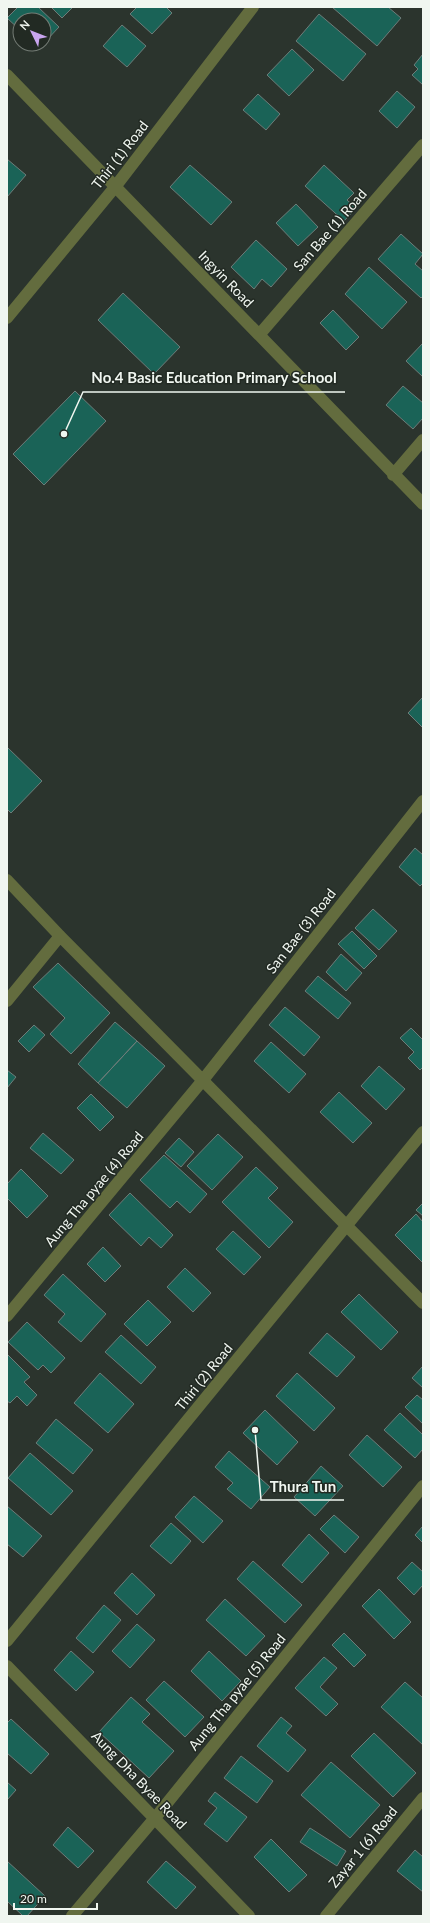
<svg xmlns="http://www.w3.org/2000/svg" width="430" height="1923" font-family="Lato,sans-serif">
  <rect width="100%" height="100%" fill="#2b342d"/>
  <!-- building -->
  <path fill="#1a6357" stroke="#6d7c79" d="M18,7H38L59,27L44,43V20H20V30L7,18Z
    M51,7H73L62,18Z
    M137,7H166L172,13L152,34L130,14Z
    M332,7H388L401,18L377,46Z
    M319,14L366,54L343,81L296,41Z
    M122,25L146,46L127,67L103,46Z
    M292,49L314,70L289,96L267,75Z
    M423,54V85L412,75L418,69L414,65Z
    M397,91L415,107L397,128L379,111Z
    M258,94L280,114L266,130L243,110Z
    M7,159L26,175L7,197Z
    M190,165L232,202L211,225L170,187Z
    M324,165L354,193L347,200L356,208L344,221L305,186Z
    M296,204L318,227L298,246L276,223Z
    M401,234L423,254L415,264L423,271V296L421,298L378,259Z
    M256,240L287,269L271,287L262,279L254,289L231,267Z
    M369,267L407,302L382,329L345,294Z
    M123,293L180,347L154,374L98,320Z
    M333,310L359,337L346,350L320,323Z
    M423,343V377L406,361Z
    M403,386L423,403V418L413,429L386,405Z
    M75,391L106,421L44,485L13,454Z
    M423,697V728L408,713Z
    M7,747L42,781L11,813L7,809Z
    M415,848L423,855V883L420,886L399,867Z
    M373,909L397,931L379,950L355,928Z
    M352,931L377,956L364,969L338,944Z
    M341,954L362,973L346,991L326,972Z
    M58,963L110,1013L71,1054L50,1034L65,1018L33,987Z
    M318,976L351,1003L338,1019L305,991Z
    M285,1007L320,1037L304,1056L269,1025Z
    M115,1022L137,1041L98,1083L78,1064Z
    M34,1025L45,1035L29,1052L18,1041Z
    M411,1028L423,1040V1067L420,1070L408,1058L414,1052L400,1038Z
    M137,1041L165,1066L127,1108L98,1083Z
    M271,1042L306,1074L289,1093L254,1061Z
    M379,1066L405,1089L386,1110L361,1086Z
    M7,1070L16,1077L7,1088Z
    M339,1092L372,1123L353,1143L320,1112Z
    M91,1094L114,1117L100,1131L77,1108Z
    M43,1133L74,1160L61,1174L30,1148Z
    M218,1134L243,1157L212,1190L187,1166Z
    M179,1138L194,1152L181,1167L165,1153Z
    M164,1155L207,1194L190,1213L177,1201L170,1208L140,1180Z
    M256,1167L278,1188L268,1198L293,1222L269,1248L222,1202Z
    M21,1169L48,1196L27,1218L7,1198V1184Z
    M130,1193L173,1235L161,1248L149,1237L141,1246L109,1215Z
    M423,1203V1216L416,1210Z
    M416,1214L423,1222V1263L395,1235Z
    M233,1231L261,1257L244,1275L216,1249Z
    M103,1247L121,1266L105,1282L87,1264Z
    M185,1268L211,1293L193,1312L167,1287Z
    M63,1274L106,1314L81,1342L58,1322L65,1314L44,1295Z
    M359,1294L398,1332L381,1350L341,1312Z
    M148,1300L171,1322L147,1346L124,1324Z
    M27,1322L65,1358L51,1373L43,1365L38,1370L8,1342Z
    M327,1333L355,1357L337,1377L309,1353Z
    M121,1335L156,1367L141,1384L105,1352Z
    M7,1354L30,1377L24,1382L37,1395L27,1406L17,1396L10,1403L7,1401Z
    M423,1366V1388L412,1378Z
    M100,1373L134,1404L108,1433L74,1403Z
    M297,1373L335,1408L314,1431L276,1396Z
    M417,1395L423,1400V1424L405,1407Z
    M265,1410L298,1442L277,1465L243,1433Z
    M400,1413L423,1435V1449L415,1458L384,1430Z
    M56,1419L93,1450L73,1474L36,1443Z
    M367,1435L402,1467L383,1487L349,1455Z
    M229,1451L270,1487L251,1509L227,1489L233,1483L215,1467Z
    M30,1453L73,1491L51,1515L8,1478Z
    M321,1466L343,1486L315,1516L294,1497Z
    M194,1496L223,1521L203,1543L175,1517Z
    M7,1506L42,1536L23,1557L7,1544Z
    M334,1515L359,1537L345,1553L320,1529Z
    M171,1523L191,1541L171,1564L150,1546Z
    M423,1526V1543L415,1535Z
    M309,1534L329,1553L302,1583L282,1565Z
    M253,1561L302,1605L285,1623L237,1579Z
    M412,1562L423,1572V1585L414,1595L397,1578Z
    M132,1573L155,1595L137,1615L114,1593Z
    M379,1589L411,1622L394,1639L362,1606Z
    M225,1599L265,1636L246,1656L206,1620Z
    M104,1605L121,1620L93,1653L76,1638Z
    M137,1624L155,1640L130,1668L112,1651Z
    M344,1633L366,1655L354,1667L332,1645Z
    M71,1651L94,1672L76,1691L54,1670Z
    M209,1651L241,1681L222,1701L191,1671Z
    M324,1657L337,1668L320,1687L338,1704L326,1716L295,1688Z
    M164,1681L204,1717L185,1737L146,1700Z
    M405,1682L423,1698V1745L381,1707Z
    M131,1697L150,1714L142,1722L174,1751L149,1778L99,1732Z
    M281,1717L292,1726L286,1733L306,1750L288,1772L257,1746Z
    M11,1719L49,1754L31,1774L7,1753V1723Z
    M374,1733L416,1773L393,1797L351,1756Z
    M241,1756L273,1781L257,1803L224,1778Z
    M331,1762L380,1805L350,1838L301,1795Z
    M7,1782L16,1790L7,1800Z
    M215,1792L247,1817L227,1842L204,1824L217,1808L208,1801Z
    M68,1827L94,1851L78,1868L53,1845Z
    M310,1828L346,1851L337,1866L300,1842Z
    M271,1839L307,1875L289,1892L254,1857Z
    M415,1850L423,1857V1892L397,1871Z
    M7,1861L45,1896L27,1916H23L7,1901Z
    M166,1861L196,1887L176,1909L147,1882Z"/>
  <g fill="none" stroke-linecap="round" stroke-linejoin="round">
    <!-- street -->
    <path stroke="#636c3e" stroke-width="12" d="M7,75L423,504
      M7,318L115,187L253,7
      M259,335L423,145
      M393,475L423,440
      M7,880L60,936L423,1303
      M7,1001L60,936
      M7,1316L203,1080L423,801
      M7,1641L423,1132
      M7,1666L249,1916
      M72,1916L155,1818L423,1486
      M326,1916L423,1798"/>
  </g>
  <g text-anchor="middle" stroke-width="3" stroke-linejoin="round" paint-order="stroke">
    <!-- street labels -->
    <g font-size="14" fill="#f0f6f0" stroke="#222a23">
      <text transform="translate(120 155) rotate(-52)" y="5">Thiri (1) Road</text>
      <text transform="translate(330 230) rotate(-49)" y="5">San Bae (1) Road</text>
      <text transform="translate(226 279) rotate(46)" y="5">Ingyin Road</text>
      <text transform="translate(301 931) rotate(-52)" y="5">San Bae (3) Road</text>
      <text transform="translate(94 1189) rotate(-50)" y="5">Aung Tha pyae (4) Road</text>
      <text transform="translate(204 1377) rotate(-51)" y="5">Thiri (2) Road</text>
      <text transform="translate(237 1692) rotate(-51)" y="5">Aung Tha pyae (5) Road</text>
      <text transform="translate(139 1780) rotate(46)" y="5">Aung Dha Byae Road</text>
      <text transform="translate(363 1847) rotate(-51)" y="5">Zayar 1 (6) Road</text>
    </g>
  </g>
  <!-- callouts -->
  <path fill="none" stroke="#f0f6f0" stroke-width="1.5" d="M64 434L83 392H345M255 1430L261 1500H344"/>
  <g fill="#f0f6f0" stroke="#222a23" stroke-width="1.5">
    <circle cx="64" cy="434" r="4"/>
    <circle cx="255" cy="1430" r="4"/>
  </g>
  <g font-size="15" text-anchor="middle" font-weight="bold" fill="#f0f6f0" stroke="#222a23" stroke-width="3" stroke-linejoin="round" paint-order="stroke">
    <text x="214" y="383">No.4 Basic Education Primary School</text>
    <text x="303" y="1492">Thura Tun</text>
  </g>
  <!-- border -->
  <rect width="430" height="1923" fill="none" stroke="#f0f6f0" stroke-width="16"/>
  <!-- north arrow -->
  <g transform="translate(32 32) rotate(313)"><circle r="19" fill="#222a23" stroke="#747c75"/>
  <path d="M0-3L7 15L0 10L-7 15Z" fill="#c9a5ee"/>
  <text y="-6" font-size="11" font-weight="bold" text-anchor="middle" fill="#f0f6f0">N</text>
  </g>
  <!-- scale -->
  <path d="M14 1903v6h83v-6" fill="none" stroke="#f0f6f0" stroke-width="2"/>
  <text x="20" y="1903" font-size="12" fill="#f0f6f0" stroke="#222a23" stroke-width="3" paint-order="stroke">20 m</text>
</svg>
